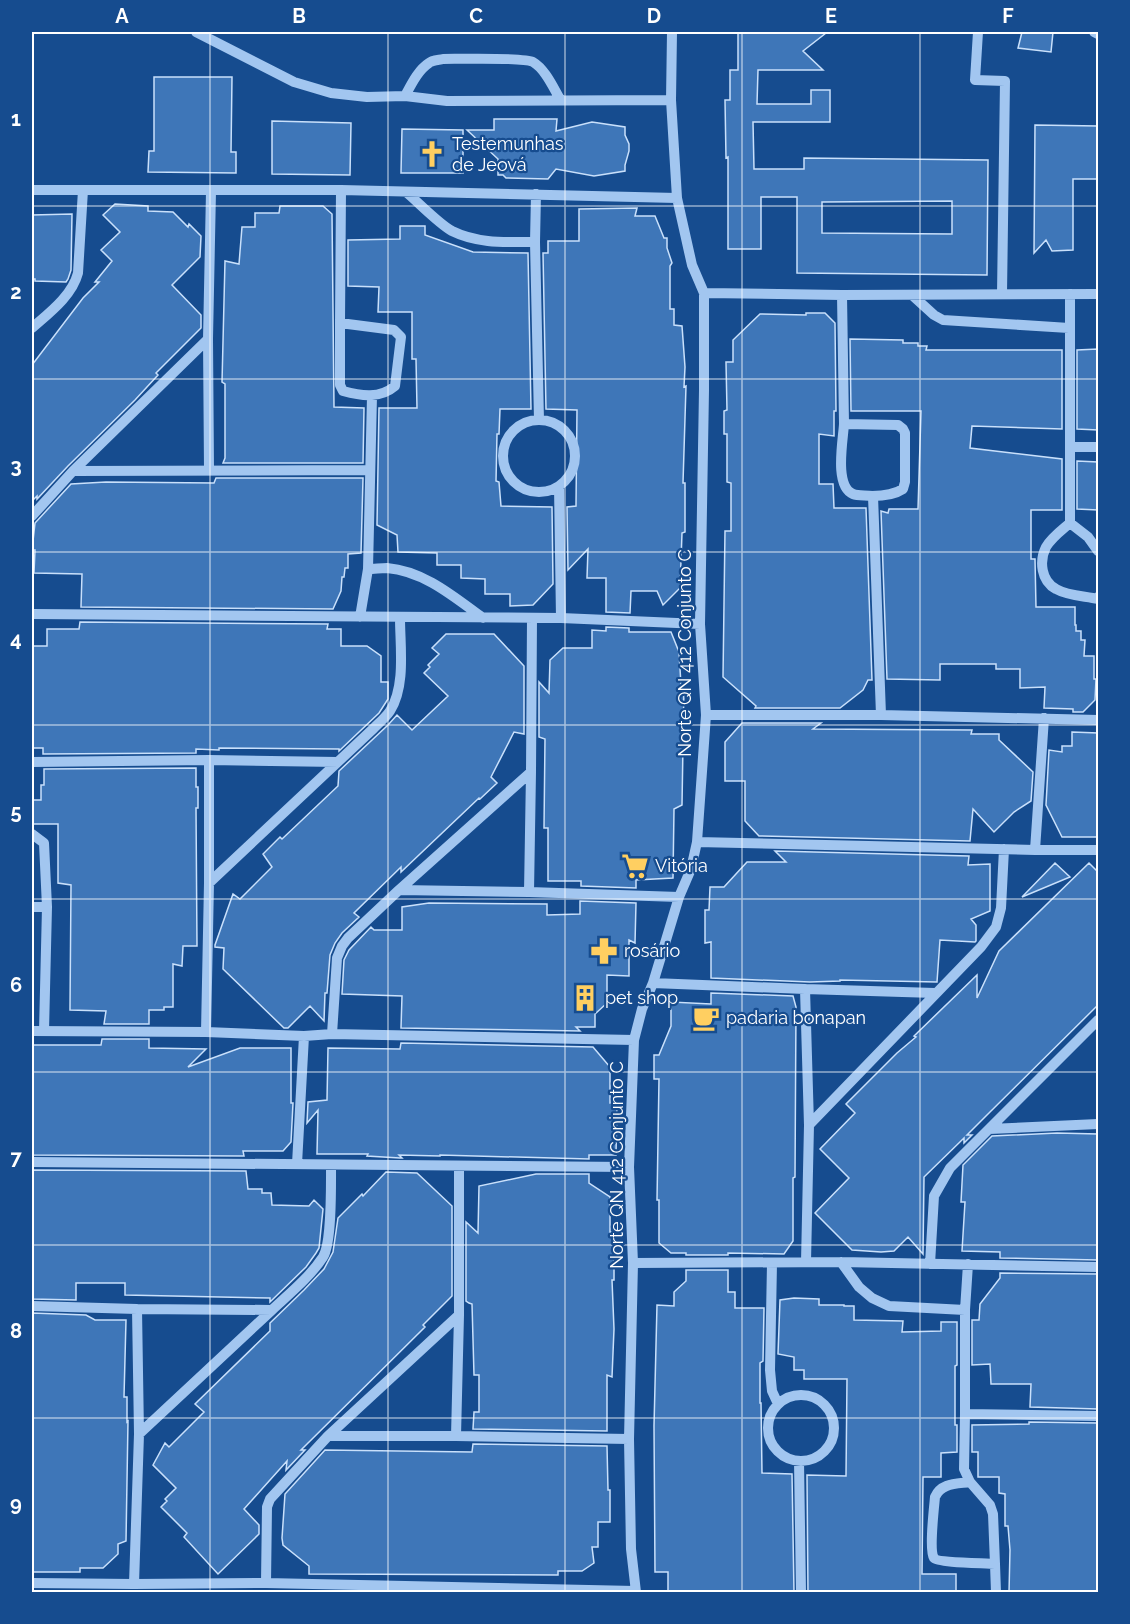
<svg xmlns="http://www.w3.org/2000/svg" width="1130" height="1624" font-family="Raleway,sans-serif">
  <rect width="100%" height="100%" fill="#164c8f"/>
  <!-- building -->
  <path fill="#3e76b8" stroke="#c9e0fb" stroke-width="1.5" fill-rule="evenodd" d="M738,32L826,33L803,51L823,70H758L757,104H811V90H830V122H753L754,169H804V158L988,160L987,275L797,273V197H761V249H728V157L726,158L725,100H730V70H738ZM952,201V234L822,233V202Z
    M1022,32H1053L1051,52L1018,48Z
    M154,77H232L231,152H236V173L148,172L149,151H154Z
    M494,119H557L556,131L592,122L625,127V135L629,144V151L625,165V171L594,176L556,169L548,179L506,178L503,175H498V159L467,130H494Z
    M272,121L351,123L350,175L272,174Z
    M1035,125L1098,126V179H1073V250L1052,251L1046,240L1034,253Z
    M402,129L463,130V173H401Z
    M115,204L148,206V211L173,212L188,227L189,224L201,236L200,257L172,285L201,315V328L156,373L158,375L135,400L68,466L37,499V496L32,501V365L83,298L99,282H95L112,261L101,250L120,232L103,215Z
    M280,206H323L332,214L334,407L364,408L363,463H223L225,458V384L222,382L225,261L239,264L242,227H255V213H279Z
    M637,208L635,216H655L664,238H667V248L672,263L670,266V309H674V325L682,326L685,367L684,387L686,386L683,483H685V532L682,533L680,588L663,605L657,591H631L630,613L606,612V578H587L588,549L568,570L567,507L576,506L577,410L546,409L543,253H548V241H579V209Z
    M72,214L71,270L68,279L66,282L35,281V279H32V215Z
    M400,226H425V235L473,252L528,253L531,409H500L499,434H497L496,481L499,482L501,506L552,507L553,584L533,605L510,606V594H485V579L461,578V565H437V553L398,552L397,535L377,525L379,408H417L416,359H412V312H378L379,287L348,286V240L400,239Z
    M806,313H825L835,323L836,411H834V436L819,434V484H833L834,508H866L872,680H868L863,690L840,708H755L756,706L723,677L725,531H731V483L727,482V434H724V411L727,410L726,362H733V340L760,314L806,315Z
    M850,339L903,340V343H918V346H927L926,350H1062V429L972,426L970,448L1062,459V510H1031V559H1035L1036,607H1075V625H1076V631H1081V640H1085L1084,656H1094V679H1096L1095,700L1083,712H1073V709L1044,708L1045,687L1020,688V669H996V664H940V680L887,679L881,511L888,513L889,509H918L921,411H851Z
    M1098,349V430L1077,429V350Z
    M1077,461L1098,462V510L1077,509Z
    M216,478H363L361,553L348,554V568H345L344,577H342L341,591L333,609L81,607L82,574L34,573L35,550H32L35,523L71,484L106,482L214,483Z
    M80,622L328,624L327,629H341V646H367L381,656V682H388V699L379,713L339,751V749L219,748V750L196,749V753L43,754V748H32V646H47V629H79Z
    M606,627L629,628V632H671L679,652L681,685H684L682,805L674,809L673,878L636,880V888L581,886V881H548V828H544L545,739L539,737V682L549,693L550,660L563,648H592V630L606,631Z
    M446,634H494L524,666V734L514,732L491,777L497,783L480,799L479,798L401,872V867L354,913L359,917L342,933L335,943L330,955L327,993H325L324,1021L310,1006L288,1028H284L223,969L224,948L215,947V945L233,894L240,899L272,867L263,854L280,837L282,839L338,786L339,771L388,725L397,715L412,730L448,696L424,673L430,667L428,665L439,654L432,648Z
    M742,723H821L813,729L972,730L971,734H999V740L1033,772L1031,801L1014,812L994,832L973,809L970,841L759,836L745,821V781H725V742Z
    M1072,732L1098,733V837H1062L1046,805L1049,750L1062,752V746H1072Z
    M196,768V787H198V808H196L197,946H183L182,966L173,964V1007H164V1010H149V1024H104L106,1011L70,1010L71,885L58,883V824H32V800H41V785H44V769Z
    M775,851L969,856L968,865L990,864V911L971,919L976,925V941L975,942L940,940L937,982L840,980V981L810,982L711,978V942L705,943V910H709L710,887H724L747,862H786Z
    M1055,863L1070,877L1022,897Z
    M1089,863L1098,872V1005L989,1113L967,1135H972L964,1143V1138L924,1177L923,1254L908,1237L894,1251L881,1252L852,1250L815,1213L849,1178L820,1149L855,1113L846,1104L897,1053L916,1037L914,1036L977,975V998L999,951Z
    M580,901L636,903L635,943L629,940V976L607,975V1003L595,1014V1027H576L580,1031L401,1028L402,996L342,994L344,960L349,950L371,927L374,930H402V907L429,903L547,904V915L580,914Z
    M711,993L793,996L796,1007L795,1177L793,1178V1241L784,1254L728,1253V1255H686V1253H671L659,1243V1200H657L659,1079H654V1055H659L671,1026V1002L711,1004Z
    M102,1039H149V1048L206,1049L188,1067L240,1048H291V1103H293L291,1142L283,1151H243L244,1156L32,1155V1045H101Z
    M401,1043L593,1047L610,1067V1103H617L616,1155H589V1159L440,1155V1156L399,1155L402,1158H400L367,1156L368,1154H317L318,1110L307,1123L308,1102L327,1100L328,1048L400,1049Z
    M1057,1133L1098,1134V1260L1000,1258V1252L962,1251L965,1202H961L963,1165L992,1136Z
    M32,1170L246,1171L248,1189H262V1193H271L272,1205L309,1206L314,1200L323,1209L319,1248L316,1253L306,1267L270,1302V1298L125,1295V1283H76V1300L32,1299Z
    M386,1172L417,1173L452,1206V1296L423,1325L425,1327L301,1450H305L286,1470L287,1461L244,1509L259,1525V1534L218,1574L184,1537L187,1533L161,1507L167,1501L165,1499L176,1488L153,1465L165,1443L169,1447L204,1412L195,1404L270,1331V1323L304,1290L324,1269L333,1252L338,1218L362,1194L363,1196Z
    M536,1174H589V1183L610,1197V1232H614V1280H612L614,1329L612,1377L607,1375V1431L473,1429L474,1412H479V1375H474L472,1304L469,1303L466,1301V1222L478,1233L479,1186Z
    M686,1270H728V1292H735V1308H764L763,1361L760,1363V1403H761L762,1473L792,1474L794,1593H668V1572H655L654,1426L657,1305L674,1306V1292L686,1281Z
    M1000,1273L1098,1274V1409L1030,1407L1031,1384H991L990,1364L972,1365V1320H979L980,1304L1000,1278Z
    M794,1298L819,1299V1305H844V1306H854V1320L903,1321L902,1332L941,1331V1322H957V1365L955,1366V1425H957V1452L941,1453V1477H923L922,1574H956V1593H808L807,1475L846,1476L847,1379H804V1370H794V1357L778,1354L780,1300Z
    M32,1313L86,1315L95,1320H126L124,1397H127V1422L128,1421L126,1541L118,1544V1554L103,1568H80V1572H32Z
    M1029,1422L1098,1423V1593H1009L1010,1550L1008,1526H1005V1494L999,1493V1477H978V1452H972V1425L1029,1424Z
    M473,1444L607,1446L608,1490H610V1522H598V1547H592L594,1563L582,1571H558V1575L309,1574V1566L283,1545L282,1538L285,1494L325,1450L472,1452Z"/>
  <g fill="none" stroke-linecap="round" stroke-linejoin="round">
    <!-- minor -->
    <path stroke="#a2c6f0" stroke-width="10" d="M196,32L294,82L331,93L367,97L405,96L447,101L671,100
      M978,32L975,80L1005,81L1002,294
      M1094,32L1098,34
      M405,96C411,85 418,70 429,63C432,60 439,60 443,59C458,59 524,57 533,62C545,69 553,87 560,99
      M32,190H341L677,198
      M406,192C418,202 439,224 452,231C478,244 507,242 535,242
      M536,194L535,242L539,420
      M704,293L842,295L1098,294
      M842,295L844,424
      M912,295L934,315L943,320L1069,328
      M340,323L394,330L401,337L395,386C380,399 361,396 343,391L340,385Z
      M340,323L341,190
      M32,328C49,313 72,296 78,273L83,190
      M208,339L209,470
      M503 456a36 36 0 1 1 72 0a36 36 0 1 1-72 0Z
      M844,424L898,425L903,429L905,433V482L903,489C894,495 882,496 872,496C866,495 858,496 853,494C834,486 843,441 844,424Z
      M1070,447H1098
      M73,471L370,470
      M559,486L561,618
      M873,496L881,715
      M32,516L73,471L208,339L211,191
      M1070,523V294
      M1098,551L1088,537L1070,523C1062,530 1052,537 1046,547C1039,561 1041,581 1056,589C1068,596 1085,596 1098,599V597
      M368,569C374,569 381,568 387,568C424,571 454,597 483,618
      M32,614L561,618L700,624
      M360,617L368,569L372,396
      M706,715H881L1098,720
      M209,760V883
      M32,762L209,760L338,762
      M32,834L44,843L47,907L44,1031
      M697,842L1035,850H1098
      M1035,850L1044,718
      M399,890L529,892L679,897
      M529,892L531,772
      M32,907H47
      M653,983L805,989L809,1125
      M805,989L935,993
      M32,1031L206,1032L304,1036L332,1034L634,1040
      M206,1032L209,883L374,728C379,723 386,717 390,711C406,686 400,646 400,618
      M332,1034L337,958L342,946L348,938L399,890L531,772L532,618
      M989,1129L1098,1124
      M32,1162L629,1167
      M297,1164L304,1036
      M806,1262L809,1125L981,947L996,927L1001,908L1004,849
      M841,1262L859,1287L872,1298L889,1306L965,1310
      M633,1263L841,1262L1098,1267
      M772,1263L770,1370L772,1391L778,1404
      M930,1264L934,1196L950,1168L1098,1020
      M968,1264L965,1310V1414L1098,1416
      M32,1306L137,1309L139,1434L134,1584
      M137,1309L272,1310C289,1294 310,1277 323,1257C332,1243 331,1184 331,1165
      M768 1428a33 33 0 1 1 66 0a33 33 0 1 1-66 0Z
      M965,1414L964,1469L970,1482L990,1505L993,1514L995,1564C986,1563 938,1563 934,1558C929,1551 934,1508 935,1497C941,1483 956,1484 970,1482
      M139,1434L272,1310
      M328,1436H456L629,1439
      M456,1436L459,1315
      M799,1461L801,1592
      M995,1564L996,1592
      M32,1583L134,1584L266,1583L635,1591
      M266,1583L267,1507L270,1499L328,1436L459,1315V1166
      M636,1592L631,1549L629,1439L633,1263L629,1167L634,1040L642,1009L653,983L679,897L691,869L697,842L706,715L700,624L704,390V293L692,265L677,198L671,100L672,32"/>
  </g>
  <!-- grid -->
  <path fill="none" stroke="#fff" stroke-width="1.5" stroke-opacity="0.55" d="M210,32V1592M388,32V1592M565,32V1592M742,32V1592M920,32V1592M32,206H1098M32,379H1098M32,552H1098M32,725H1098M32,899H1098M32,1072H1098M32,1245H1098M32,1418H1098"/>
  <!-- icons -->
  <defs>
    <symbol id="church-bare" viewBox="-9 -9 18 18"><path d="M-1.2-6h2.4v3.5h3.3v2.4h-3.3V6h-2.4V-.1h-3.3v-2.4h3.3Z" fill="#ffcf61" stroke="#164c8f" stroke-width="2.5" paint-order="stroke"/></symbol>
    <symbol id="supermarket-bare" viewBox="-9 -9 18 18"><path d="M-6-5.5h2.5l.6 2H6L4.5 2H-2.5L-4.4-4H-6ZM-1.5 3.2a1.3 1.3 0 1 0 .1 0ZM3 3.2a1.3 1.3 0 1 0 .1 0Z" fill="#ffcf61" stroke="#164c8f" stroke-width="2.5" paint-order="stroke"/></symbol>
    <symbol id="pharmacy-bare" viewBox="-9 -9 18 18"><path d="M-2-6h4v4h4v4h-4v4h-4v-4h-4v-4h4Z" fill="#ffcf61" stroke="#164c8f" stroke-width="2.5" paint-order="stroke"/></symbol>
    <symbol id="building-bare" viewBox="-9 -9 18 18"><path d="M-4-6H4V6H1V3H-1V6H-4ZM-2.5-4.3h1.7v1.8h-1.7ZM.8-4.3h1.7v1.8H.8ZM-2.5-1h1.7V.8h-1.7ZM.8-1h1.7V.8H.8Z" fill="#ffcf61" stroke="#164c8f" stroke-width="2.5" paint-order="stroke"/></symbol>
    <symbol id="cafe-bare" viewBox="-9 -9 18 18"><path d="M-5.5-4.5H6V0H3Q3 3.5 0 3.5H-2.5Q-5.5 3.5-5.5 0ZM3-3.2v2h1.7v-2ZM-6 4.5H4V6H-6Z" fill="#ffcf61" stroke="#164c8f" stroke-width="2.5" paint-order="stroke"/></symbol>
  </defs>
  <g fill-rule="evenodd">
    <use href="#church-bare" x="413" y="135" width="38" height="38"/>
    <use href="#supermarket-bare" x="616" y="847" width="38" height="38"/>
    <use href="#pharmacy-bare" x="585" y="932" width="38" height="38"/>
    <use href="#building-bare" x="566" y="979" width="38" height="38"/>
    <use href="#cafe-bare" x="687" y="999" width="38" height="38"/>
  </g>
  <g text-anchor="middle" stroke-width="4.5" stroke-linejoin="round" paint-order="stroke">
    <!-- poi labels -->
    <g font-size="18" fill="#fff" stroke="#164c8f" text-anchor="start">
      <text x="452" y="150">Testemunhas<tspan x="452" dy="21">de Jeová</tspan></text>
      <text x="655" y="872">Vitória</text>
      <text x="624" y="957">rosário</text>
      <text x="605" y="1004">pet shop</text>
      <text x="726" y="1024">padaria bonapan</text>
    </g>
    <!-- street labels -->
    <g font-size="18" fill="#fff" stroke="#164c8f">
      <text transform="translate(685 653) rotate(-90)" y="6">Norte QN 412 Conjunto C</text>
      <text transform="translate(617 1165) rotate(-90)" y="6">Norte QN 412 Conjunto C</text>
    </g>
  </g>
  <!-- border -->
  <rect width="1130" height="1624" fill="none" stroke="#164c8f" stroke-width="66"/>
  <rect x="33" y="33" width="1064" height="1558" fill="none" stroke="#fff" stroke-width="2"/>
  <g font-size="20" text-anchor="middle" font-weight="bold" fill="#fff">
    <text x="122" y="23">A</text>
    <text x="299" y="23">B</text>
    <text x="476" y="23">C</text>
    <text x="654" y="23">D</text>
    <text x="831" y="23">E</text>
    <text x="1008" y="23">F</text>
    <text x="16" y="126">1</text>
    <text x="16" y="299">2</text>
    <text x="16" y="473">3</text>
    <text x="16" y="646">4</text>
    <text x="16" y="819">5</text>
    <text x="16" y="992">6</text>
    <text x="16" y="1165">7</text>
    <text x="16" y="1338">8</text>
    <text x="16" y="1511">9</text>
  </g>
</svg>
